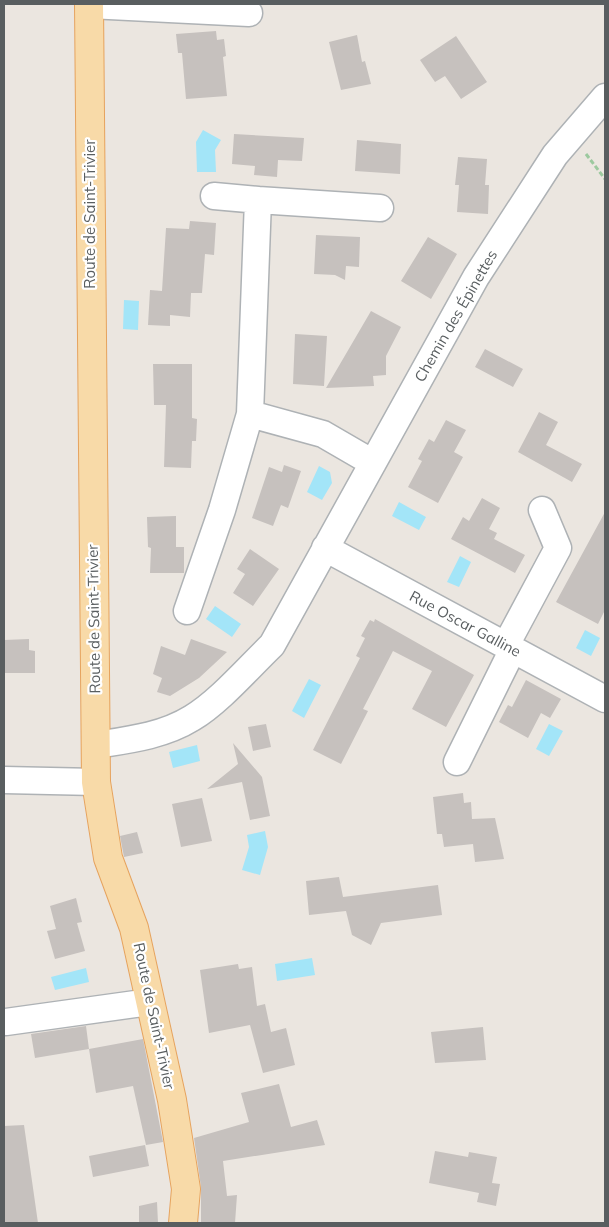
<svg xmlns="http://www.w3.org/2000/svg" width="609" height="1227" font-family="Mulish,sans-serif">
  <rect width="100%" height="100%" fill="#ebe6e0"/>
  <!-- water -->
  <path fill="#a3e5f8" d="M203,130L221,140L215,150L216,172H197L196,142Z
    M124,300L139,301L138,330L123,329Z
    M319,466L330,472L332,483L322,500L307,492Z
    M399,502L426,517L419,530L392,516Z
    M460,556L471,562L459,587L447,582Z
    M215,606L241,624L232,637L206,619Z
    M585,630L600,638L591,656L576,648Z
    M309,679L321,685L304,718L292,711Z
    M549,724L563,731L549,756L536,749Z
    M197,745L200,761L173,768L169,752Z
    M265,831L268,847L260,875L242,870L249,847L247,835Z
    M312,958L315,975L277,981L275,964Z
    M86,968L89,982L55,990L51,977Z"/>
  <!-- building -->
  <path fill="#c6c1be" d="M216,31L217,40L224,39L226,56L223,57L227,96L186,99L182,53H178L176,34Z
    M357,35L362,62L365,61L371,84L341,90L329,42Z
    M456,36L487,82L461,99L445,76L435,82L420,60Z
    M234,134L304,138L302,161L278,160L277,177L254,175L255,166L232,164Z
    M357,140L401,144L400,174L355,171Z
    M458,157L487,159L485,185H489L488,214L457,212L459,185H455Z
    M190,221L216,223L214,255L205,254L202,293H191L190,317L170,315V326L148,325L150,290L162,291L166,228L189,229Z
    M316,235L360,237L359,267L346,266L345,280L335,275L314,274Z
    M428,237L457,254L431,299L401,281Z
    M371,311L401,327L386,356V375L373,376L374,386L326,388Z
    M295,334L327,336L324,386L293,384Z
    M485,349L523,369L513,387L475,367Z
    M153,364H192V418L197,419L196,441H192L191,468L164,467L166,405H154Z
    M539,412L558,422L546,445L582,464L572,482L518,452Z
    M446,420L466,430L454,452L463,457L438,503L408,487L422,461L418,459L429,439L434,442Z
    M284,465L301,471L288,508L281,505L273,526L252,518L269,467L282,472Z
    M482,498L500,508L489,529L497,533L494,539L525,555L515,573L451,539L463,517L469,521Z
    M605,512V610L598,624L556,602Z
    M176,516V547H184V573H150L151,548L148,547L147,517Z
    M250,549L279,569L253,606L233,593L245,574L237,569Z
    M375,619L474,675L446,727L412,709L432,671L393,651L363,709L368,711L341,764L313,750L360,658L356,656L365,638L361,636L370,620L374,622Z
    M29,639V650L35,651V673H4V640Z
    M191,639L227,652L199,678L170,696L157,692L162,678L153,674L161,646L185,655Z
    M526,680L561,699L550,718L541,713L528,738L499,722L508,705L512,707Z
    M266,724L271,747L253,751L248,727Z
    M233,743L262,777L270,816L250,820L242,782L207,789L238,764Z
    M463,793L464,803L471,802L472,819L495,818L504,859L475,862L473,844L444,847L442,834H437L433,797Z
    M202,798L212,841L181,847L172,804Z
    M137,832L143,853L124,857L120,836Z
    M339,877L343,897L438,885L442,915L381,923L371,945L352,935L346,911L309,915L306,881Z
    M76,898L82,922L77,923L85,951L55,959L47,931L56,929L50,906Z
    M238,964L239,969L252,967L257,1006L265,1004L271,1032L286,1028L295,1065L263,1073L250,1025L209,1033L200,970Z
    M86,1026L89,1049L35,1058L31,1034Z
    M483,1027L486,1060L435,1063L431,1032Z
    M143,1039L163,1142L146,1145L133,1086L96,1093L89,1049Z
    M279,1084L291,1127L317,1120L325,1145L223,1161L227,1196L237,1195L235,1223H201V1187L194,1138L249,1122L241,1093Z
    M24,1125L38,1223H4V1126Z
    M145,1145L149,1166L93,1177L89,1156Z
    M435,1151L468,1157L469,1152L497,1157L492,1183L500,1184L496,1206L477,1202L479,1193L429,1183Z
    M157,1202L158,1223H139V1206Z"/>
  <g fill="none" stroke-linecap="round" stroke-linejoin="round">
    <defs>
      <path id="minor" d="M89,5L249,13
        M214,196L258,200
        M373,463L323,434L250,414L258,200L380,208
        M325,548L605,699
        M187,611L222,510L250,414
        M506,645L558,548L542,510
        M96,745C128,740 163,736 192,718C219,702 249,667 272,645L476,277L555,155L605,97
        M457,762L513,649
        M4,780L96,782
        M6,1022L150,1002"/>
      <path id="major" d="M89,4L96,782L108,858L134,928L172,1100L186,1189L183,1223"/>
    </defs>
    <!-- minor casing -->
    <use href="#minor" stroke="#aeb2b5" stroke-width="29"/>
    <!-- major casing -->
    <use href="#major" stroke="#e6a35e" stroke-width="30"/>
    <!-- path -->
    <path stroke="#9cc99f" stroke-width="3" stroke-dasharray="5 2.5" stroke-linecap="butt" d="M586,154L605,179"/>
    <!-- minor -->
    <use href="#minor" stroke="#fff" stroke-width="26"/>
    <!-- major -->
    <use href="#major" stroke="#f8daa8" stroke-width="28"/>
  </g>
  <g text-anchor="middle" stroke-width="4.5" stroke-linejoin="round" paint-order="stroke">
    <!-- street labels -->
    <g font-size="15" fill="#595e60" stroke="#fff">
      <text transform="translate(90 214) rotate(-90)" y="5">Route de Saint-Trivier</text>
      <text transform="translate(456 316) rotate(-60)" y="5">Chemin des Épinettes</text>
      <text transform="translate(94 619) rotate(-91)" y="5">Route de Saint-Trivier</text>
      <text transform="translate(465 624) rotate(28)" y="5">Rue Oscar Galline</text>
      <text transform="translate(154 1016) rotate(78)" y="5">Route de Saint-Trivier</text>
    </g>
  </g>
  <!-- border -->
  <rect width="609" height="1227" fill="none" stroke="#595e60" stroke-width="10"/>
</svg>
